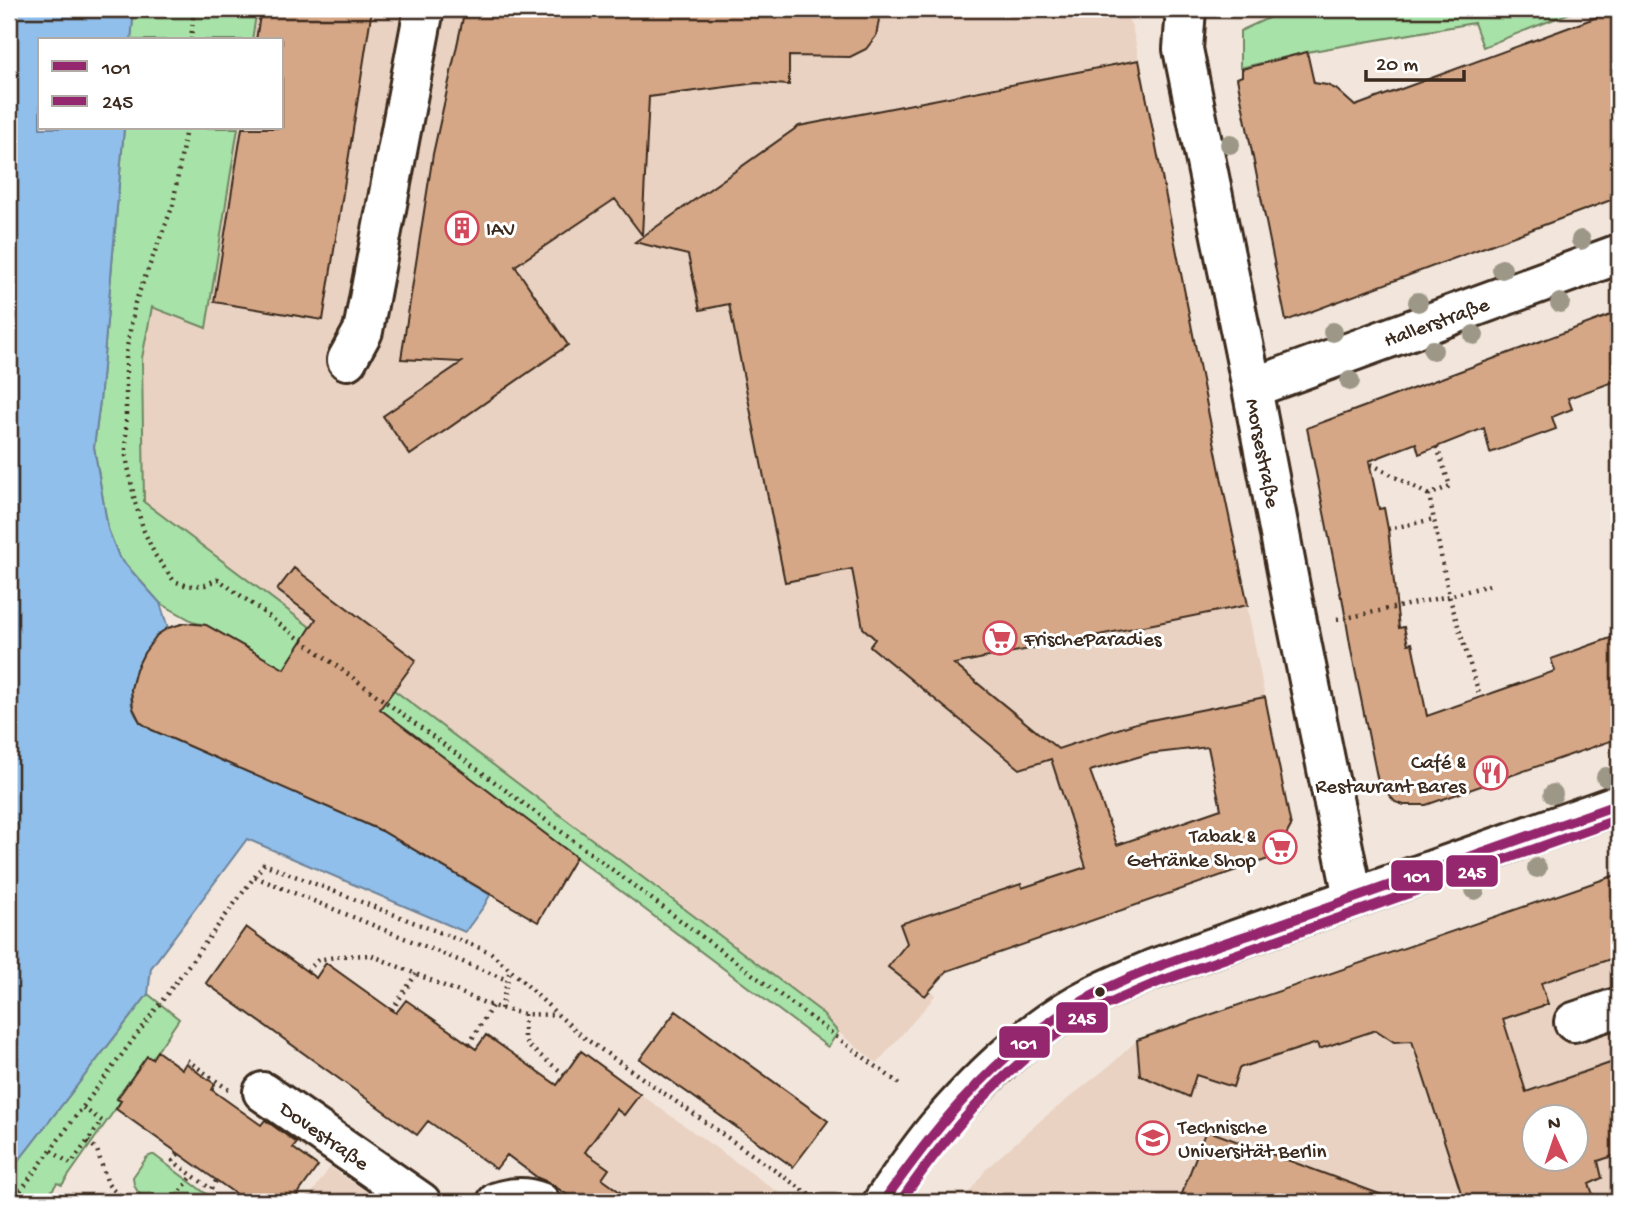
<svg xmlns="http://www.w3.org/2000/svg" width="1628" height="1211" font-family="'Gochi Hand',sans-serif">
  <rect width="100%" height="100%" fill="#f2e5db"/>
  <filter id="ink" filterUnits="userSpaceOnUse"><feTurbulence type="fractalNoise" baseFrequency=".0143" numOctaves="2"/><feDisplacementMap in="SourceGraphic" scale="14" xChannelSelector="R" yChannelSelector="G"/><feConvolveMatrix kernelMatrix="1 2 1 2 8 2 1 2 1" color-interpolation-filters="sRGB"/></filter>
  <g filter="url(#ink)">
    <!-- built -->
    <path fill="#e9d2c2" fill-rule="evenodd" d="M257,9H1122L1132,26L1139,60L1265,697L1135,723L1049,752L1105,917L946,971L930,990L935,995L931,1001L877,1063L838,1032L818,1008L144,502L142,358L152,306L206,328L238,128H282V40H252Z
      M1619,874V1202H962L987,1168L1040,1121L1113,1063L1137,1040ZM1534,1116H1576V1158H1534Z
      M581,1051L640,1094L792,1202H578L558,1188L556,1191L507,1155Z
      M330,1167L382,1202H306Z"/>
    <!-- green -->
    <path fill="#a7e2a8" stroke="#718663" stroke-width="2" d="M134,9H257L252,40H131Z
      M1288,9H1580L1483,47L1474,23L1307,52L1240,68V31Z
      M124,128H238L206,328L152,307L142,358L144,502L819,1010L838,1032L828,1047L430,748L299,647L284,669L219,632L206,625L196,623L160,603L119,557L108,529L94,447L100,401Z
      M148,994L179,1019L152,1059L147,1057L117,1098L121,1101L62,1185L57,1183L44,1202H9V1173Z
      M152,1155H154L217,1202C205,1202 194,1202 182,1202C162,1202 134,1204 133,1177L147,1157Z"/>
    <!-- water -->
    <path fill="#90bfeb" stroke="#6e8399" stroke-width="2" d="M9,9H134L131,40H40V128H124L100,401L94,447L108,529L119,557L160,603L168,628C144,644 117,694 139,720C143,724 148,727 152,730L382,831L490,895L484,906L465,932L247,839L151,968L148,994L9,1173Z"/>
    <!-- building -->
    <path fill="#d5a786" stroke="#3b2a1e" stroke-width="2" fill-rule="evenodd" d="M261,9H372L323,320L214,302L242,128H282V40H256Z
      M465,9H881L876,36L866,49L850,57L789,56V85L757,83L649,97L642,235L615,199L515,266L568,345L410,455L383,416L462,362L401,359L433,154Z
      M1619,9V197L1286,321L1237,78L1242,76V69L1307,52L1314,83L1327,85L1336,89L1355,106Z
      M1139,60L1226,502L1248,605L954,664L1058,749L1136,723L1265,697L1291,826L1274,857L947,971L925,996L888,967L907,943L900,924L1021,884L1022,888L1086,867L1051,759L1020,769L870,646L875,639L863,628L852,569L785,582L729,304L700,310L688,255L635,242L799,126ZM1208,747L1221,809L1117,845L1090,771L1148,754Z
      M1619,312V380L1568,398L1572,409L1552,417L1556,429L1490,453L1484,428L1419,454L1416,443L1369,461L1379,509L1384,508L1388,529L1399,628L1404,627L1408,644L1412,643L1427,716L1555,671L1551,659L1619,635V738L1426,805H1404L1395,802L1378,782L1351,650L1342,597H1341L1307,428Z
      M294,568L416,660L380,709L576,857L538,922L382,831L152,730L140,722L133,708L131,689L136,669L144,653L157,635L168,628L185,623L206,625L284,669L316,619L277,590Z
      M1619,874V956L1541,983L1548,1004L1503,1019L1526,1092L1619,1060V1154L1598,1161L1602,1178L1589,1184L1596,1202H1464L1412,1041L1394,1042L1376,1030L1319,1049L1317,1043L1239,1068L1233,1087L1196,1075L1189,1097L1140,1075L1137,1040ZM1534,1116H1576V1158H1534Z
      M246,927L316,978L326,963L396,1013L406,1000L476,1049L486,1035L557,1085L581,1051L640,1094L624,1115L616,1109L585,1152L609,1169L602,1179L634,1202H578L548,1182L538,1178L507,1155L496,1169L428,1121L417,1135L206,983Z
      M676,1011L828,1121L793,1167L640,1059Z
      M157,1051L182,1069L186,1063L200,1074L215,1084L212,1090L261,1125L265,1120L297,1143L293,1148L318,1166L292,1202H247L116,1109L121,1101L117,1099L147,1056L152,1059Z
      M1206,1130L1393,1199V1202H1179Z"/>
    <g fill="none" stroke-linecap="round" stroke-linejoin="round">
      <defs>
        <path id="minor" d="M1186,9L1183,49L1252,388L1292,597L1353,897
          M347,360L363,331L424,9
          M1252,388L1619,254
          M1574,1022L1619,1007
          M263,1092L421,1202
          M497,1202C512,1197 526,1196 540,1202
          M883,1202C900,1178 917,1152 937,1128C977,1081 1024,1035 1078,1004C1103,990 1130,979 1156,968L1619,804"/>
      </defs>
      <!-- minor casing -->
      <use href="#minor" stroke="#3b2a1e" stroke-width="44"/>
      <!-- path -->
      <path stroke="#3b2a1e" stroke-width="4.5" stroke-dasharray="2 5" stroke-linecap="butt" d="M191,40L194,9
        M186,128L173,205L135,303L126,353V456L135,502L144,531L155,555L174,581L188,586L205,585L218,579L488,777L901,1085
        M1437,447L1450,486L1429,495L1449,596L1480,697
        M1371,464L1429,495
        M1388,529L1434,519
        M1337,619L1346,618L1449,596L1493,584
        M255,877L507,980
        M307,971L318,960L341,956L371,955L492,1006L524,1014L557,1015
        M501,1009L510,969
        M392,1010L416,974
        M524,1014V1038L528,1046L564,1074
        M469,1044L492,1006
        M187,1060L229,1090
        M88,1141L97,1150L108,1184L111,1188L128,1202
        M51,1151L71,1164L102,1121L83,1108
        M178,1154L173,1161L211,1189L216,1181
        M12,1202L264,864L490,952L510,969L558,1015L586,1039L820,1202
        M172,1202L193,1175"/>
      <!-- minor -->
      <use href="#minor" stroke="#fff" stroke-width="38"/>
      <defs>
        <path id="bus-1" d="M883,1202C933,1131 983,1068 1056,1018C1121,973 1201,952 1275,926C1389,885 1504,845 1619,804"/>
        <path id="bus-2" d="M900,1202C950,1130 1007,1062 1083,1017C1108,1003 1135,992 1161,981L1619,819"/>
      </defs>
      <!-- bus-1 casing -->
      <use href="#bus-1" stroke="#fff" stroke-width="16"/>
      <!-- bus-2 casing -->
      <use href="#bus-2" stroke="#fff" stroke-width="16"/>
      <!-- bus-1 -->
      <use href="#bus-1" stroke="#95276e" stroke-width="10"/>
      <!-- bus-2 -->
      <use href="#bus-2" stroke="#95276e" stroke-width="10"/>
    </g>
    <!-- trees -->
    <g fill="#9c9786">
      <circle cx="1230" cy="144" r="10"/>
      <circle cx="1581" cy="240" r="10"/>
      <circle cx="1502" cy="269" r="10"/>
      <circle cx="1418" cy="302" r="10"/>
      <circle cx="1560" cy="303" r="10"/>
      <circle cx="1333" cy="332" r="10"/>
      <circle cx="1474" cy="335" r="10"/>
      <circle cx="1433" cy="350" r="10"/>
      <circle cx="1350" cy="381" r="10"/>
      <circle cx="1606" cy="777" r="10"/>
      <circle cx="1553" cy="794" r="10"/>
      <circle cx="1537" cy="868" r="10"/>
      <circle cx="1475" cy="890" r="10"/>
    </g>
  </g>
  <!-- icons -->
  <defs>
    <symbol id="building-ring" viewBox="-11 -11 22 22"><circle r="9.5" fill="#fff" stroke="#d1495b" stroke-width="1.5"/><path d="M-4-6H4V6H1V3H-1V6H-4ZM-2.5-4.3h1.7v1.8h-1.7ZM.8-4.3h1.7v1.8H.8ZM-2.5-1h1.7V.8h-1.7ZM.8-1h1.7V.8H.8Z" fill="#d1495b"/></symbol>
    <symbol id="supermarket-ring" viewBox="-11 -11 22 22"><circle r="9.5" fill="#fff" stroke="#d1495b" stroke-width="1.5"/><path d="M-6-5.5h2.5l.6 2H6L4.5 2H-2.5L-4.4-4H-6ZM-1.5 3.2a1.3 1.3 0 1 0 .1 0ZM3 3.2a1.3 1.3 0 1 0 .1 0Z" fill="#d1495b"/></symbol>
    <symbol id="restaurant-ring" viewBox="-11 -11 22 22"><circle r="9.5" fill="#fff" stroke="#d1495b" stroke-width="1.5"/><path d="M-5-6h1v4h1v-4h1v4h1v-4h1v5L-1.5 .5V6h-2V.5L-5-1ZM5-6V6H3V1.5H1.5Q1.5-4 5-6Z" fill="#d1495b"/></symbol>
    <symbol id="university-ring" viewBox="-11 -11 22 22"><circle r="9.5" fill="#fff" stroke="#d1495b" stroke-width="1.5"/><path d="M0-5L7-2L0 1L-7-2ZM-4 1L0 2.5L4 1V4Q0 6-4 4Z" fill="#d1495b"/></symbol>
  </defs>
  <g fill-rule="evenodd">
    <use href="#building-ring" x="443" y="209" width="38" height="38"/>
    <use href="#supermarket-ring" x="981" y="619" width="38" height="38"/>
    <use href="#restaurant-ring" x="1472" y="754" width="38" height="38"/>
    <use href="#supermarket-ring" x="1261" y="828" width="38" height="38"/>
    <use href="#university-ring" x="1134" y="1119" width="38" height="38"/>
  </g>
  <!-- markers -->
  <circle fill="#3b2a1e" stroke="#fff" stroke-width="2.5" cx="1100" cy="992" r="6"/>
  <g text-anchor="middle" stroke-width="6" stroke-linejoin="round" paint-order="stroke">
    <!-- poi labels -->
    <g font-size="21" fill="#3b2a1e" stroke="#fff" text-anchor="start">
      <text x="486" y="235">IAV</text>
      <text x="1024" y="645">FrischeParadies</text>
      <text x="1466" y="768" text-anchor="end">Café &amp;<tspan x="1466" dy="24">Restaurant Bares</tspan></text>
      <text x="1256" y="842" text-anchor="end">Tabak &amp;<tspan x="1256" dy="24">Getränke Shop</tspan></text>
      <text x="1178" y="1133">Technische<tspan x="1178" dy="24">Universität Berlin</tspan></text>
    </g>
    <!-- street labels -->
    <g font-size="21" fill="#3b2a1e" stroke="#fff">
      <text transform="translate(1436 321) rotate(-20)" y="7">Hallerstraße</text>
      <text transform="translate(1264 453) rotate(79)" y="7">Morsestraße</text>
      <text transform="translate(325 1135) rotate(35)" y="7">Dovestraße</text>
    </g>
  </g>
  <g stroke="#fff" stroke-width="2.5">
    <rect x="1445" y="854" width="54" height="34" rx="7" fill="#95276e"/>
    <rect x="1390" y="859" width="54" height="33" rx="7" fill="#95276e"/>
    <rect x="1055" y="1001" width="54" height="33" rx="7" fill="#95276e"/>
    <rect x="998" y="1025" width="53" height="34" rx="7" fill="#95276e"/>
  </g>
  <g font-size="19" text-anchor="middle" font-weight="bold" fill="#fff">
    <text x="1472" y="878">245</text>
    <text x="1417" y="882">101</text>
    <text x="1082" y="1024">245</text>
    <text x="1024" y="1049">101</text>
  </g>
  <!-- margin -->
  <rect width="1628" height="1211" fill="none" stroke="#fff" stroke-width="35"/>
  <rect x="18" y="18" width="1593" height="1176" fill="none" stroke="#3b2a1e" stroke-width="2.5" filter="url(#ink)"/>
  <!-- legend -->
  <rect x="38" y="38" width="245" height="91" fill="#ffffff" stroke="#b1aaa5" stroke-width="2"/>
  <rect x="52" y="61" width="35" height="10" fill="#95276e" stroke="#b1aaa5" stroke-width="2"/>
  <text x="102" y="74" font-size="21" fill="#3b2a1e">101</text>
  <rect x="52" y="96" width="35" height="10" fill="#95276e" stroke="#b1aaa5" stroke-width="2"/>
  <text x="102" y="108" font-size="21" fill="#3b2a1e">245</text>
  <!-- north arrow -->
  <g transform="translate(1555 1138) rotate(357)"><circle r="33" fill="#ffffff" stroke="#b1aaa5" stroke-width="2"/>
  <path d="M0-5L12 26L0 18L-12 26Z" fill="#d1495b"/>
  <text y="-10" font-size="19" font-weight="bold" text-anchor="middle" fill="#3b2a1e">N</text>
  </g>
  <!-- scale -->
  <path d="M1366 70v10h98v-10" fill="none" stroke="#3b2a1e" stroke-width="3.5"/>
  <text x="1376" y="70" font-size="21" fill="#3b2a1e" stroke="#ffffff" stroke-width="5" paint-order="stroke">20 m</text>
</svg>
